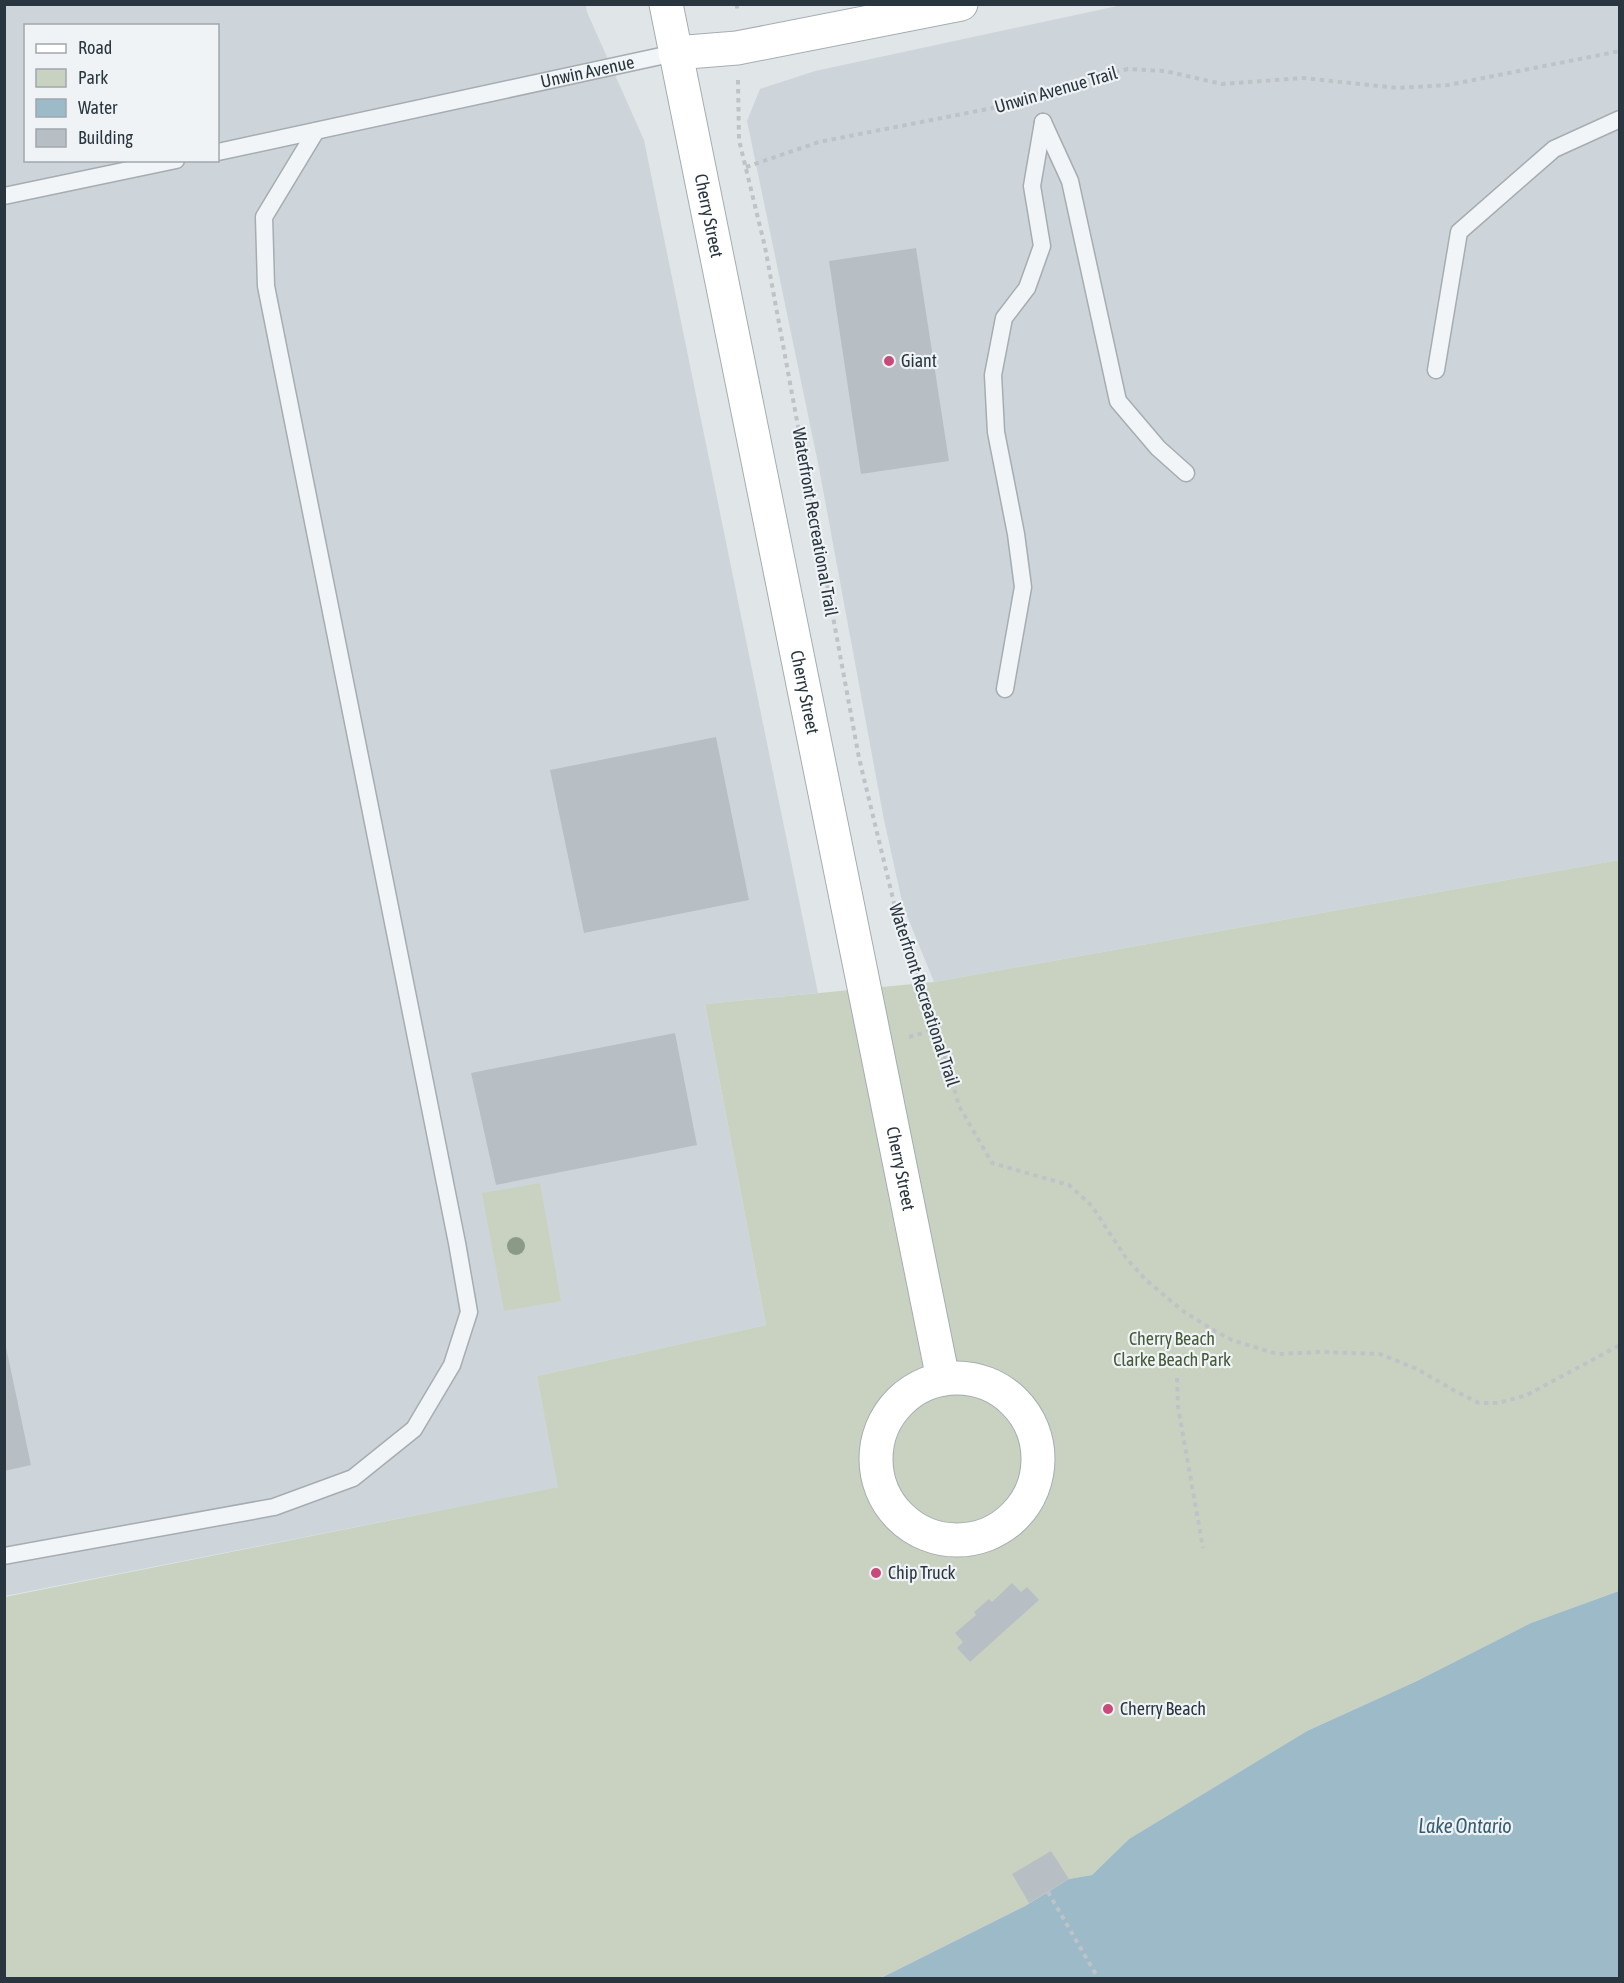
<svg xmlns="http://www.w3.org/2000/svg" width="1624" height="1983" font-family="'Asap Condensed',sans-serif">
  <rect width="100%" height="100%" fill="#e0e5e8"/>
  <!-- built -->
  <path fill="#ced5da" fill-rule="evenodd" d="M5,5H586L587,12L644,140L818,993L705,1004L766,1325L537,1376L559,1487L5,1596ZM26,26H218V160H26Z
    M1122,5H1619V860L934,982L903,906L884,820L819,468L747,121L760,89L815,71Z"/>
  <!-- green -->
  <path fill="#c9d2c1" d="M1619,860V1591L1531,1623L1417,1681L1307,1731L1129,1839L1092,1875L1069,1879L1025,1906L881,1978H5V1597L558,1487L537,1376L766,1325L705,1004L934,982Z
    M540,1183L561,1301L504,1311L482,1193Z"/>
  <!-- water -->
  <path fill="#9cbac7" d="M1619,1591V1978H881L1025,1906L1069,1879L1092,1875L1129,1839L1307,1731L1417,1681L1531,1623Z"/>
  <!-- building -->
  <path fill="#b7bfc5" d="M916,248L949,461L861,474L829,261Z
    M716,737L749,900L584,933L550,770Z
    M675,1033L697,1145L496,1185L471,1073Z
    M4,1338L31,1465L4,1471Z
    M1012,1583L1021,1592L1027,1587L1039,1600L970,1662L957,1648L963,1642L955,1633L976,1615L974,1612L989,1599L992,1602Z
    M1051,1851L1069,1879L1029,1903L1012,1874Z"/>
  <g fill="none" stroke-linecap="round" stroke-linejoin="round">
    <defs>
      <g id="lane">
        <path d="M1043,122L1070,181L1118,401L1158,448L1186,473"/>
        <path id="s1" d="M218,152L675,53"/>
        <path d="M4,196L176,160"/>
        <path d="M1436,370L1459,232L1554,149L1620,119"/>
        <path d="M1005,689L1023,587L1016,534L996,432L993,375L1004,318L1027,288L1042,246L1032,186L1043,122"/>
        <path d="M4,1556L274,1507L353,1478L414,1429L452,1365L469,1312L457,1243L266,286L264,217L316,131"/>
      </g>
      <g id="secondary">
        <path id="s2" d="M666,4L943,1379"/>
        <path d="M675,53L737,48L961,4"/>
        <circle cx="957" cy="1459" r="81"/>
      </g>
    </defs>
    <!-- lane casing -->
    <use href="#lane" stroke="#a5adb2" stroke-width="19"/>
    <!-- secondary casing -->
    <use href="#secondary" stroke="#a5adb2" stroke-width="35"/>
    <!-- path -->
    <path stroke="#bec3c7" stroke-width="4" stroke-dasharray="4.5 4.5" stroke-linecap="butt" d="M737,4V13
      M738,80L739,140L765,247L859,758L894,903L937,1029L959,1106L992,1163L1069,1185L1092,1206L1126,1258L1146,1280L1183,1311L1215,1331L1232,1340L1277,1354L1322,1352L1380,1354L1417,1369L1455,1391L1479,1403H1498L1527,1395L1620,1345
      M1037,94L1067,84L1128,69L1165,71L1222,84L1303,78L1398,88L1448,85L1620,51
      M746,167L819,142L998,107L1030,97
      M909,1037L937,1029
      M1177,1378L1178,1407L1203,1548
      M1048,1892L1098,1978"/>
    <!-- lane -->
    <use href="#lane" stroke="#f2f5f7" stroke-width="16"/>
    <!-- secondary -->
    <use href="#secondary" stroke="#fff" stroke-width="33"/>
  </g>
  <!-- trees -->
  <circle fill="#8b9987" cx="516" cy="1246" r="9"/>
  <!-- markers -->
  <g fill="#c84a79" stroke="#eff3f6" stroke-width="2">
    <circle cx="889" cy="361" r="6"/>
    <circle cx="876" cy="1573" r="6"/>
    <circle cx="1108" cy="1709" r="6"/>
  </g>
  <g text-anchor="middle" stroke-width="4.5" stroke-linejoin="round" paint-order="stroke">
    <!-- street labels -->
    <g font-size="18" fill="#29363f" stroke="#eff3f6">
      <text dy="6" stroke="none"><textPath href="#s1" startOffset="378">Unwin Avenue</textPath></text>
      <text transform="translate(1056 90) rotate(-16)" y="6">Unwin Avenue Trail</text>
      <text dy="6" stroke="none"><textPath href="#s2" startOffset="216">Cherry Street</textPath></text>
      <text transform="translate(815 522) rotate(80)" y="6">Waterfront Recreational Trail</text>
      <text dy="6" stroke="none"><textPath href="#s2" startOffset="702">Cherry Street</textPath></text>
      <text transform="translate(924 995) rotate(72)" y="6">Waterfront Recreational Trail</text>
      <text dy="6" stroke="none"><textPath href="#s2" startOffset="1188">Cherry Street</textPath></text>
    </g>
    <!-- poi labels -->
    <g font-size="18" fill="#29363f" stroke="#eff3f6" text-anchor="start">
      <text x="901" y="367">Giant</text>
      <text x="888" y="1579">Chip Truck</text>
      <text x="1120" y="1715">Cherry Beach</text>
    </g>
    <!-- park labels -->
    <g font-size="18" fill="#465a37" stroke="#eff3f6">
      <text x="1172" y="1345">Cherry Beach<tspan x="1172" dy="21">Clarke Beach Park</tspan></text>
    </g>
    <!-- water labels -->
    <g font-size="20" font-style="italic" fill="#355d71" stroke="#eff3f6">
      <text x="1465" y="1833">Lake Ontario</text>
    </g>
  </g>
  <!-- border -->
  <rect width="1624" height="1983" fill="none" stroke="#29363f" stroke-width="12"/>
  <!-- legend -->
  <rect x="24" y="24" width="195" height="138" fill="#eff3f6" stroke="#a0a7ad" stroke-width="1.5"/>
  <rect x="36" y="44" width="30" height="9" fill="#ffffff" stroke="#a0a7ad" stroke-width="1.5"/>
  <text x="78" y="54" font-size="18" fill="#29363f">Road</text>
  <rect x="36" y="69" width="30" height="18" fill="#c9d2c1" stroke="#a0a7ad" stroke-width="1.5"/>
  <text x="78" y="84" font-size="18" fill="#29363f">Park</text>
  <rect x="36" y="99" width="30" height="18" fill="#9cbac7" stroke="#a0a7ad" stroke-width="1.5"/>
  <text x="78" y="114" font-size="18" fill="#29363f">Water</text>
  <rect x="36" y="129" width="30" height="18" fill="#b7bfc5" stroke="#a0a7ad" stroke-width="1.5"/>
  <text x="78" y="144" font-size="18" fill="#29363f">Building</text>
</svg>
